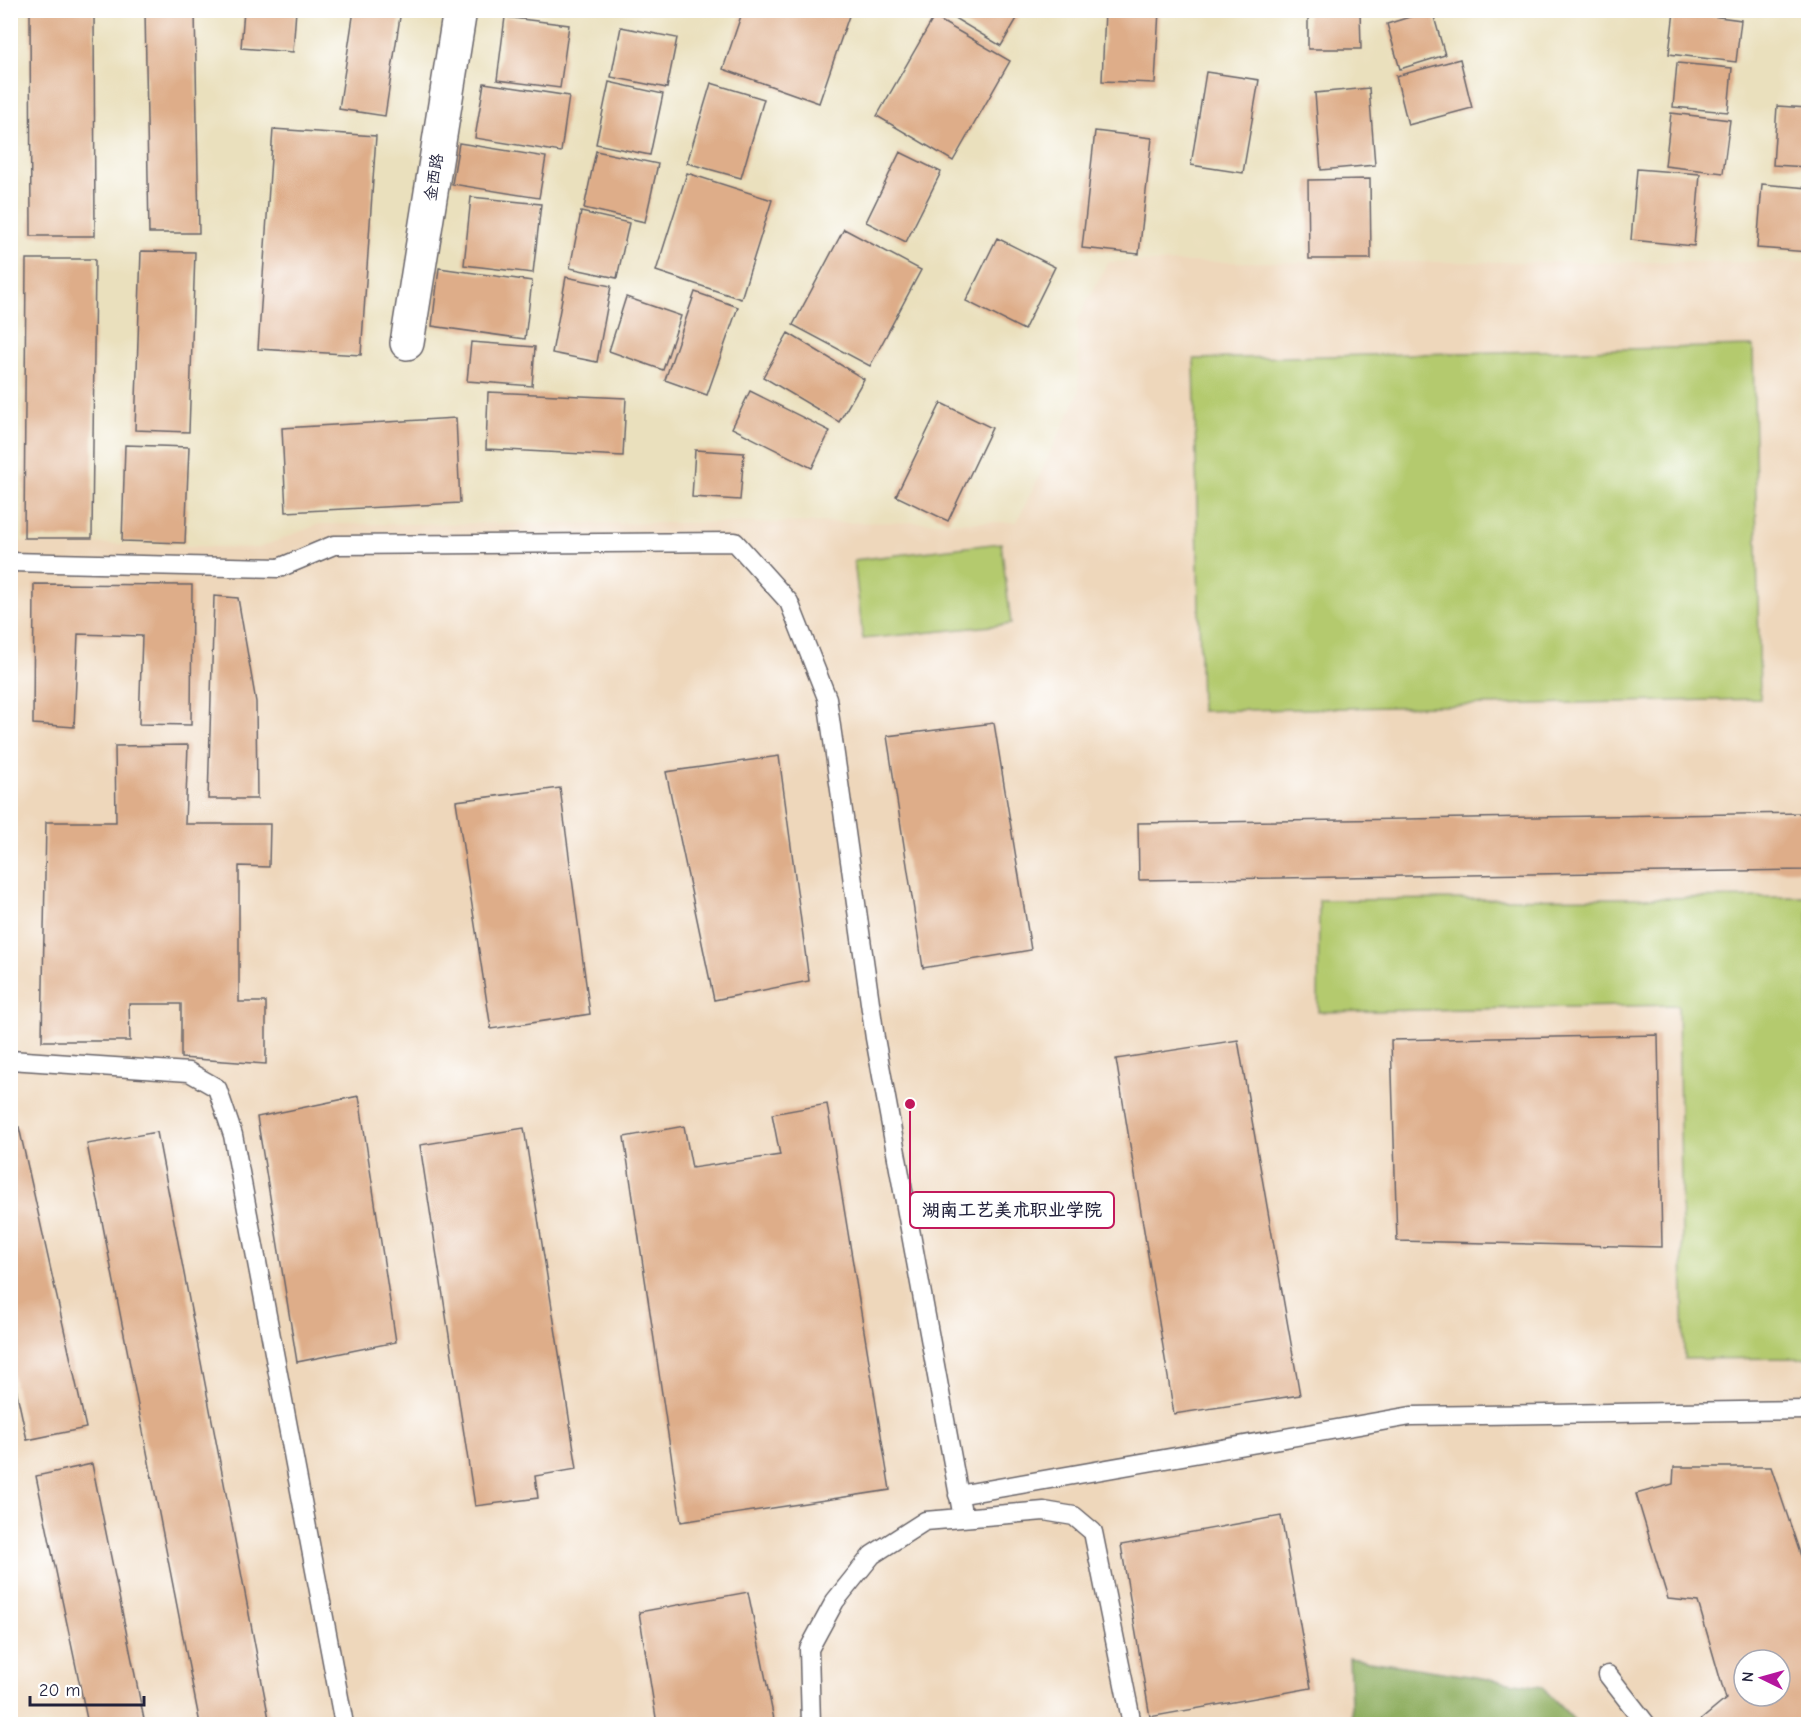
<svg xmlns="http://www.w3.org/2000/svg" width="1819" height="1735" font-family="'Comic Neue','LXGW WenKai TC',sans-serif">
  <rect width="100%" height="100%" fill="#fff"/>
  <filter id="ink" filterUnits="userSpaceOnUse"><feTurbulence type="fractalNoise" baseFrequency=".0167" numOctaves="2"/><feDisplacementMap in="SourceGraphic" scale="12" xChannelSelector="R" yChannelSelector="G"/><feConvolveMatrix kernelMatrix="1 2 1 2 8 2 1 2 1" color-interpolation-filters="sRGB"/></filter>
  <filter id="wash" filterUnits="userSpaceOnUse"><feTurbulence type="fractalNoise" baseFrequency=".008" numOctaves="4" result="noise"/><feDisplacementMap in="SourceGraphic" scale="24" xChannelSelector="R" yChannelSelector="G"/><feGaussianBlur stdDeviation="1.35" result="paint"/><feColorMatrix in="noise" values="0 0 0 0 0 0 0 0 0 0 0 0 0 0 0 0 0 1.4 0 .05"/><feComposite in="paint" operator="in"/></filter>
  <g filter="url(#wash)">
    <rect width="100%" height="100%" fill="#eae0bd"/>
    <!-- built -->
    <path fill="#eed7bb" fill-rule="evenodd" d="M1108,262H1808V1724H11V541L258,548L319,524L1017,522L1079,393L1077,321ZM1744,1660H1780V1696H1744Z"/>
    <!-- green -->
    <path fill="#b4ca6e" stroke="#6b7654" stroke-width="1.5" d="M1753,346L1760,699L1201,711L1194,359Z
      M1001,543L1011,624L863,639L854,560Z
      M1808,897V1358L1684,1359L1678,1005L1318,1012L1319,900Z"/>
    <!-- forest -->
    <path fill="#8fae61" stroke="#58684e" stroke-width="1.5" d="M1349,1658L1542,1687L1578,1724H1352Z"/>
    <g id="blocks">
      <!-- building -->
      <path fill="#dead89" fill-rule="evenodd" d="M30,10H94L95,236H31Z
        M145,10H195L199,233H149Z
        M244,10H296L293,52L241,48Z
        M354,10H401L385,116L339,109Z
        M743,10H851L819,103L723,69Z
        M941,10H1022L1001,46Z
        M1105,10H1159L1155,83L1102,81Z
        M1308,10H1360L1361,49H1308Z
        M1432,10L1445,55L1400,69L1387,24Z
        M1717,10H1740L1739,14L1717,12Z
        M1674,11L1741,20L1736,62L1669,54Z
        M505,17L569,25L560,88L497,80Z
        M934,17L1010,61L953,161L877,116Z
        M621,27L677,38L667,88L611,77Z
        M1460,59L1472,108L1408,125L1396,76Z
        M1677,63L1732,68L1728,112L1673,107Z
        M1206,72L1259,80L1243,173L1191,165Z
        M609,82L663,94L650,155L596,144Z
        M484,83L569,96L561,152L475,138Z
        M711,83L764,99L741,178L687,163Z
        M1369,88L1375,165L1321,170L1315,93Z
        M1777,106L1808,108V167L1773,165Z
        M1671,113L1730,120L1723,173L1665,166Z
        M273,129L376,136L361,355L258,349Z
        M1095,131L1152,138L1139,254L1082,248Z
        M459,143L546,157L539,198L452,184Z
        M596,151L658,164L645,222L584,208Z
        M900,152L941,172L906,242L866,222Z
        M1637,169L1700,174L1694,246L1631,240Z
        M687,173L772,200L741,299L656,271Z
        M1370,179L1371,259H1309L1308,180Z
        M1762,184L1808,188V252L1757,248Z
        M471,197L541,204L533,273L464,265Z
        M581,212L629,223L617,278L570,268Z
        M844,229L921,270L870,366L793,325Z
        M997,238L1055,267L1024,330L966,301Z
        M141,251L195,252L189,432L135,430Z
        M26,259H95L92,538H24Z
        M439,268L532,281L525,339L432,326Z
        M566,277L611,286L597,362L552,353Z
        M695,292L738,307L707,395L665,380Z
        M626,297L681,316L663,370L609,351Z
        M788,333L864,379L839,422L763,377Z
        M471,342L535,347L532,386L467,381Z
        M750,391L830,431L812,468L732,428Z
        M488,392L626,398L623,456L486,449Z
        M941,403L992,428L948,521L896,496Z
        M456,418L460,503L286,512L282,428Z
        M125,445L189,447L185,543L122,541Z
        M695,450L744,453L740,500L692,497Z
        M34,584L192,585L191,725L139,724L142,636L78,634L74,727L33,724Z
        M214,596L238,598L256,702L257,799H208Z
        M994,723L1031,950L923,968L887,736Z
        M188,745L185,824H270L269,867L239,866V1002H266V1064L181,1058V1004H129L130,1041H42L46,822H116L115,746Z
        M779,756L809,981L714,1000L666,772Z
        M560,788L590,1014L491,1029L456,801Z
        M1808,813V870L1139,880L1138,823Z
        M1658,1035L1662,1247L1397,1241L1391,1040Z
        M1238,1040L1300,1395L1174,1414L1116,1059Z
        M359,1096L396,1342L297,1362L257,1117Z
        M827,1104L890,1490L681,1522L624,1137L684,1126L692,1168L780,1155L772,1114Z
        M19,1127L86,1428L27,1440L10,1361V1129Z
        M524,1128L577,1469L535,1476L538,1498L475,1506L420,1145Z
        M157,1132L270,1724H200L87,1144Z
        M92,1464L145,1724H88L36,1476Z
        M1674,1467H1771L1808,1577V1724H1696L1726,1699L1698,1602L1668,1599L1636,1494L1673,1484ZM1744,1660H1780V1696H1744Z
        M1281,1516L1311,1688L1150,1717L1121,1545Z
        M748,1592L775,1724H657L639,1612Z"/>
    </g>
  </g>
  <g filter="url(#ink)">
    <use href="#blocks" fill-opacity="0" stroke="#686468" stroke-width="1.5"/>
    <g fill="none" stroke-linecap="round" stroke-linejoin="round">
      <defs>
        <path id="service" d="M10,562L279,568L334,545L735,542L789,602L827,698L875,1038L963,1518
          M10,1060L189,1072L217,1088L233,1135L344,1724
          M958,1495L1411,1416L1808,1410
          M1608,1675L1646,1724
          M811,1724L809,1649L835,1601L872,1555L925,1521L1044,1511L1074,1516L1093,1532L1132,1724"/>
        <path id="minor" d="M407,343L460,10"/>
      </defs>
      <!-- service casing -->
      <use href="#service" stroke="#686468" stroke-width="21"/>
      <!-- minor casing -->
      <use href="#minor" stroke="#686468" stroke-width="36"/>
      <!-- service -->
      <use href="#service" stroke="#fff" stroke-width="18"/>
      <!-- minor -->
      <use href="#minor" stroke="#fff" stroke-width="33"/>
    </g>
  </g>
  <g text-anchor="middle" stroke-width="4.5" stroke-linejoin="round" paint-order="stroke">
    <!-- street labels -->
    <g font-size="16" fill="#22223b" stroke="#fff">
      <text transform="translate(433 177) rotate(-81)" y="6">金西路</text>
    </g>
  </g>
  <!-- callouts -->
  <path fill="none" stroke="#c2185b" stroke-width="2" d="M910 1104L910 1210"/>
  <circle fill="#c2185b" stroke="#fff" stroke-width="2" cx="910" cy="1104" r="6"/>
  <rect fill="#fff" stroke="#c2185b" stroke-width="2" x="910" y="1192" width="204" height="36" rx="6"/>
  <g font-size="18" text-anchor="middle" font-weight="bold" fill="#22223b">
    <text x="1012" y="1216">湖南工艺美术职业学院</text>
  </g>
  <!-- margin -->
  <rect width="1819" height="1735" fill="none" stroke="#fff" stroke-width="36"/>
  <!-- north arrow -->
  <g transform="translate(1762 1678) rotate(275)"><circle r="28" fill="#ffffff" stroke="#a7a7b1" stroke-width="1.5"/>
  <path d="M0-4.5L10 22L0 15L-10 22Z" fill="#b5179e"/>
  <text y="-9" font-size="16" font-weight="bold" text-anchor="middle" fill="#22223b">N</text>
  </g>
  <!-- scale -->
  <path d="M30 1696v9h114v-9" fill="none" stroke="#22223b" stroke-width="3"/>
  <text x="39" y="1696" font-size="18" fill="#22223b" stroke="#ffffff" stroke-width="4.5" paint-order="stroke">20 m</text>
</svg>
